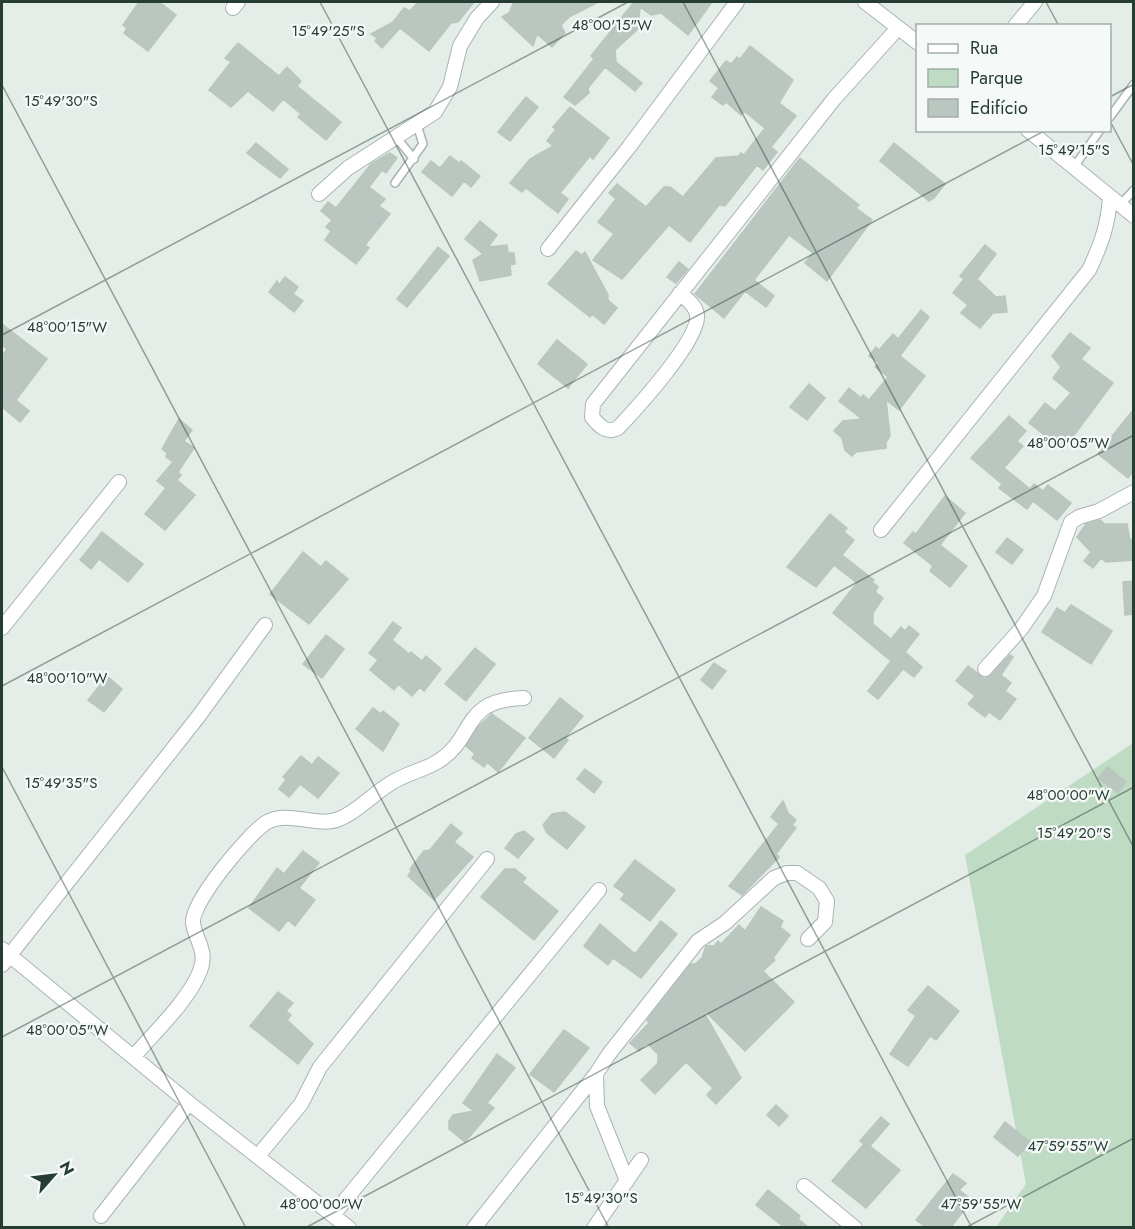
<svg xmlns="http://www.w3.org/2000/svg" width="1135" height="1229" font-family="Jost,sans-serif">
  <rect width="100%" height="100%" fill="#e5ede8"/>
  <!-- green -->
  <path fill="#c0dbc4" d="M1133,743V1227H996L1026,1184L965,855Z"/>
  <!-- building -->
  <path fill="#bac7c1" stroke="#b8c6be" stroke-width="1.5" d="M139,2H159L176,15L148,51L124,33L127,28L123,25Z
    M418,2H474L458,22L451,23L429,51L400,28L382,48L375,41L377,38L371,34L393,22L404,8L410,11Z
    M514,2H598L569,17L561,25L565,33L552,47L537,34L533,46L502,17L509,13Z
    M634,2H712L688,35L661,13L651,15L640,7L638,29L615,50L616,62L642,83L635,91L605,67L588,88L589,93L575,105L564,97L594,59L591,56Z
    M238,43L279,76L287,67L301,81L297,86L341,122L326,140L298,117L301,114L283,99L273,111L248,91L231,107L209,90L231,62L225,58Z
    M750,46L793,80L779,103L796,116L771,147L777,152L763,170L757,165L725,206L719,205L690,242L669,225L622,279L593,260L614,234L598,222L616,199L609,193L617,184L646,207L664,187H670L683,197L716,158L739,156L741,153L744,155L765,128L744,111L741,115L726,102L723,105L712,97L719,88L710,81L726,61L731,64L737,57L740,59Z
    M526,97L538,107L510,141L498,132Z
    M570,107L609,138L593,159L590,156L560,193L568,199L558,213L526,188L522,192L510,183L530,159L553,146L547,141L556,129L553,127Z
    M256,143L288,169L280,178L247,153Z
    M894,143L945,184L934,198L929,201L880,161Z
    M390,153L397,158L386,173L382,170L369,187L385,199L379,206L390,214L365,245L369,248L356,264L325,240L331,231L326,227L332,220L321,211L328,202L336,208L371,164Z
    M450,156L459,163L461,161L480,176L471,187L464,181L452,196L422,172L431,161L440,168Z
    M800,158L859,205L856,208L872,220L827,281L805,263L813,253L789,235L754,280L774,296L766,307L745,291L724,318L695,294Z
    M480,221L497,235L488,247L507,245L508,253H514L515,264L510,265L511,275L480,281L473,260L483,254L465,239Z
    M985,245L996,254L977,279L996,297L1005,296L1007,312L993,313L980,328L961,313L968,305L953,293L964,279L960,276Z
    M438,247L449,256L407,307L397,299Z
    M576,251L582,255L585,252L608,295V300L617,308L604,324L592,314L590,317L548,284Z
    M679,262L688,269L676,283L667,277Z
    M285,277L298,287L293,294L303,301L294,312L269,292L277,281L279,285Z
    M921,310L929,317L900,356L925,376L899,410L886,400L890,436L886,442V448L856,452L852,456L845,450L842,438L834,431L843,421L862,419L839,401L849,388L861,398L863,395L869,400L888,377L875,367L879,363L869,356L876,347L879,350L893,334L898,339Z
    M2,324L47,359L16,400L29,411L20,422L2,407V356L7,349L2,345Z
    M1070,333L1090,348L1081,359L1113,383L1063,450L1029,423L1045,403L1055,411L1071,393L1053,378L1061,367L1052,356Z
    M557,340L587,364L568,388L538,364Z
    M809,384L825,398L807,420L790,407Z
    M1134,409V470L1128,478L1098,454Z
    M1009,416L1026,431L1017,441L1023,446L1004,468L1030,489L1034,484L1043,491L1048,485L1071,503L1057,520L1033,501L1027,509L999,488L1002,484L971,458Z
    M179,419L192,430L184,441L194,448L178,472L181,475L177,480L195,495L165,530L145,514L166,488L157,481L173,462L166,457L167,453L162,449Z
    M945,496L965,513L940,545L967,566L950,587L930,571L933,566L904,543L913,532L916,534Z
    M830,514L847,528L844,532L854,540L842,555L874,580L872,582L878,587L875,592L883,598L873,613V624L891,639L901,627L905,631L909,626L919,634L905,652L922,667L914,677L903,669L878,699L868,691L891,661L833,613L857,583L834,565L816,587L787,567Z
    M1100,520L1105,524H1127L1130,540H1134V560L1106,562L1101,558L1093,568L1084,561L1091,552L1077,537L1086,524Z
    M102,532L143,564L128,582L99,559L91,569L80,560Z
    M1007,538L1023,550L1012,564L996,552Z
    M303,552L321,567L326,561L348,579L309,624L270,594Z
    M1134,581V614L1125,615L1123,582Z
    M1071,605L1112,631L1091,664L1042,632L1057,608L1065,613Z
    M393,622L401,628L392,640L409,654L411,652L422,661L426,656L441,669L424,691L420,687L412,696L398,684L394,690L370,670L378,660L369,653Z
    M326,635L344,649L322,678L303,664Z
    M475,648L495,664L466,701L445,684Z
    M1010,655L1013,657L1001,675L1011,683L1005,691L1016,699L1000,720L989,712L985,717L968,704L975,696L956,681L968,666L985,679Z
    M714,663L726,671L712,689L701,680Z
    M107,676L122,689L104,712L88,700Z
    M560,698L583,716L565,738L568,740L554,758L529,738Z
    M373,708L381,714L383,711L399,724L383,751L356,729Z
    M492,714L525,738L498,772L487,762L484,767L472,758L475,754L466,746L478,727Z
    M301,756L312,765L318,757L339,773L318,798L300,784L289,797L279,789L286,780L283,777Z
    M1108,767L1126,782L1118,793L1098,778Z
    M585,769L602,782L594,793L577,779Z
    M783,801L788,813L796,820L792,825L796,828L776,854L779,857L742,895L729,886L779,824L771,817Z
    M565,812L585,827L567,849L547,833L543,825L552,814Z
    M451,824L462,833L454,842L473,857L434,900L408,876L412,870L410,869L424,851L430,850Z
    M524,831L534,839L518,858L505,848L516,834Z
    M303,851L319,863L299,888L315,900L295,926L288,920L279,931L249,908L277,868L284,874Z
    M635,860L675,890L650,921L621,899L625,894L614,886Z
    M505,869H515L526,878L522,882L558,911L534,940L481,897Z
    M761,907L783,921L780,927L790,935L773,958L775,960L763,971L794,1002L745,1051L701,1007L741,1078L716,1104L707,1095L713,1088L686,1062L655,1094L641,1080L658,1063V1054L647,1043L639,1051L630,1043L649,1023L647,1020L691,964H695L702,958L706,946H714L718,941L721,944L739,925L745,931Z
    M661,921L677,934L641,978L613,958L608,965L584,946L600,924L635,954Z
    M928,986L959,1011L936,1040L930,1036L908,1066L890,1054L916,1016L908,1010Z
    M278,992L293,1003L286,1011L291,1015L287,1020L313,1044L298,1064L250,1026Z
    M564,1030L589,1048L554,1092L530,1074Z
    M497,1054L515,1068L487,1103L494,1108L465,1142L449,1129V1121L453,1115L474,1111L463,1103Z
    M776,1105L788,1116L779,1126L767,1115Z
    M881,1117L889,1124L870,1146L900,1170L866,1208L832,1181L864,1144L860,1141Z
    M1005,1122L1030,1142L1018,1156L994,1137Z
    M953,1174L966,1183L959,1190L972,1200L951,1227H926L916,1220Z
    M768,1190L800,1216L798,1219L808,1227H784L756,1205Z"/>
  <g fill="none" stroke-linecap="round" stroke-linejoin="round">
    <defs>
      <path id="lane" d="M1110,117L1134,84
        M395,136L414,159
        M1074,167L1100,130
        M395,183L423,144L417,125
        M1120,205L1134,190"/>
      <path id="street" d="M865,2L918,43
        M233,8L238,2
        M1015,26L1035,2
        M1028,130L1134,216
        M319,194L348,168L435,112L450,87L460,46L477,18L492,2
        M548,249L629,147L737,2
        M680,293C686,299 696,305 697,315C700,339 636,409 618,428C607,434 599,426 592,417L593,404L834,99L898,28
        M881,530L1089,270C1101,245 1108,225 1110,198
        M2,628L119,482
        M985,669L1021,629L1044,596L1071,522L1079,517L1099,511L1134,492
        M2,949L189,1103L349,1228
        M2,965L198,717L265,625
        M133,1057C154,1033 189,1000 200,971C208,951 196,942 193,923C191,902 249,833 267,822C289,810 317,828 339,819C357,812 372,795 388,785C403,774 422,771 437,762C477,738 459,700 524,698
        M258,1156L301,1104L320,1067L487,859
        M627,1181L597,1106L596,1074L609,1054L698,941L725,923L774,878L787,873H797L819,888L827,901L825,922L808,939
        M804,1186L855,1228
        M333,1215L599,890
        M101,1216L189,1103
        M474,1228L596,1074
        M594,1228L641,1160"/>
    </defs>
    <!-- lane casing -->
    <use href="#lane" stroke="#a8b5ae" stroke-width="10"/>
    <!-- street casing -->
    <use href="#street" stroke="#a8b5ae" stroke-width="16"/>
    <!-- lane -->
    <use href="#lane" stroke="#fff" stroke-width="7"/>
    <!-- street -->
    <use href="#street" stroke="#fff" stroke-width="14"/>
  </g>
  <!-- ticks -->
  <path fill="none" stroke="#263d34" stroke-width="1.5" stroke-opacity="0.45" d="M320,2L972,1228M683,2L1134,848M1046,2L1059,26M2,85L609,1228M1110,97L1134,84M1110,121L1134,166M2,335L628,2M2,686L1046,130M2,767L246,1228M2,1037L1134,435M305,1228L1134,787M965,1228L1134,1138"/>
  <g font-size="15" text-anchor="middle" fill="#263d34" stroke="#f5f9f7" stroke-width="4.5" stroke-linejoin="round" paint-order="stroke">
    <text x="612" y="30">48°00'15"W</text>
    <text x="328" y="36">15°49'25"S</text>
    <text x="61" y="106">15°49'30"S</text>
    <text x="1074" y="155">15°49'15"S</text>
    <text x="67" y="332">48°00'15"W</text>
    <text x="1068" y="448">48°00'05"W</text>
    <text x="67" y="683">48°00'10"W</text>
    <text x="61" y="788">15°49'35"S</text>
    <text x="1068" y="800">48°00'00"W</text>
    <text x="1074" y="838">15°49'20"S</text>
    <text x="67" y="1035">48°00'05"W</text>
    <text x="1068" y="1151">47°59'55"W</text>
    <text x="601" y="1203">15°49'30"S</text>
    <text x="321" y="1209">48°00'00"W</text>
    <text x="981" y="1209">47°59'55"W</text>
  </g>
  <!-- border -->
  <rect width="1135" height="1229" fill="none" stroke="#263d34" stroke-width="6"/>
  <!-- legend -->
  <rect x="916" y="24" width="195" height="108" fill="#f5f9f7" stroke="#a2aea9" stroke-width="1.5"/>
  <rect x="928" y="44" width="30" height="9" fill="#ffffff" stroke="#a2aea9" stroke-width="1.5"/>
  <text x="970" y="54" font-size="18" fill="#263d34">Rua</text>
  <rect x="928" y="69" width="30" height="18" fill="#c0dbc4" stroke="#a2aea9" stroke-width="1.5"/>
  <text x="970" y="84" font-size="18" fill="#263d34">Parque</text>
  <rect x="928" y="99" width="30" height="18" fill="#bac7c1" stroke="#a2aea9" stroke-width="1.5"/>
  <text x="970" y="114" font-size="18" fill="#263d34">Edifício</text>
  <!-- north arrow -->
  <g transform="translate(54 1175) rotate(62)" stroke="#f5f9f7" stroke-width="4.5" paint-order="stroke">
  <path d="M0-4.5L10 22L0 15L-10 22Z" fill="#263d34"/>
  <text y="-9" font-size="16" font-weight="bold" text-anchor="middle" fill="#263d34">N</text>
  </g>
</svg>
